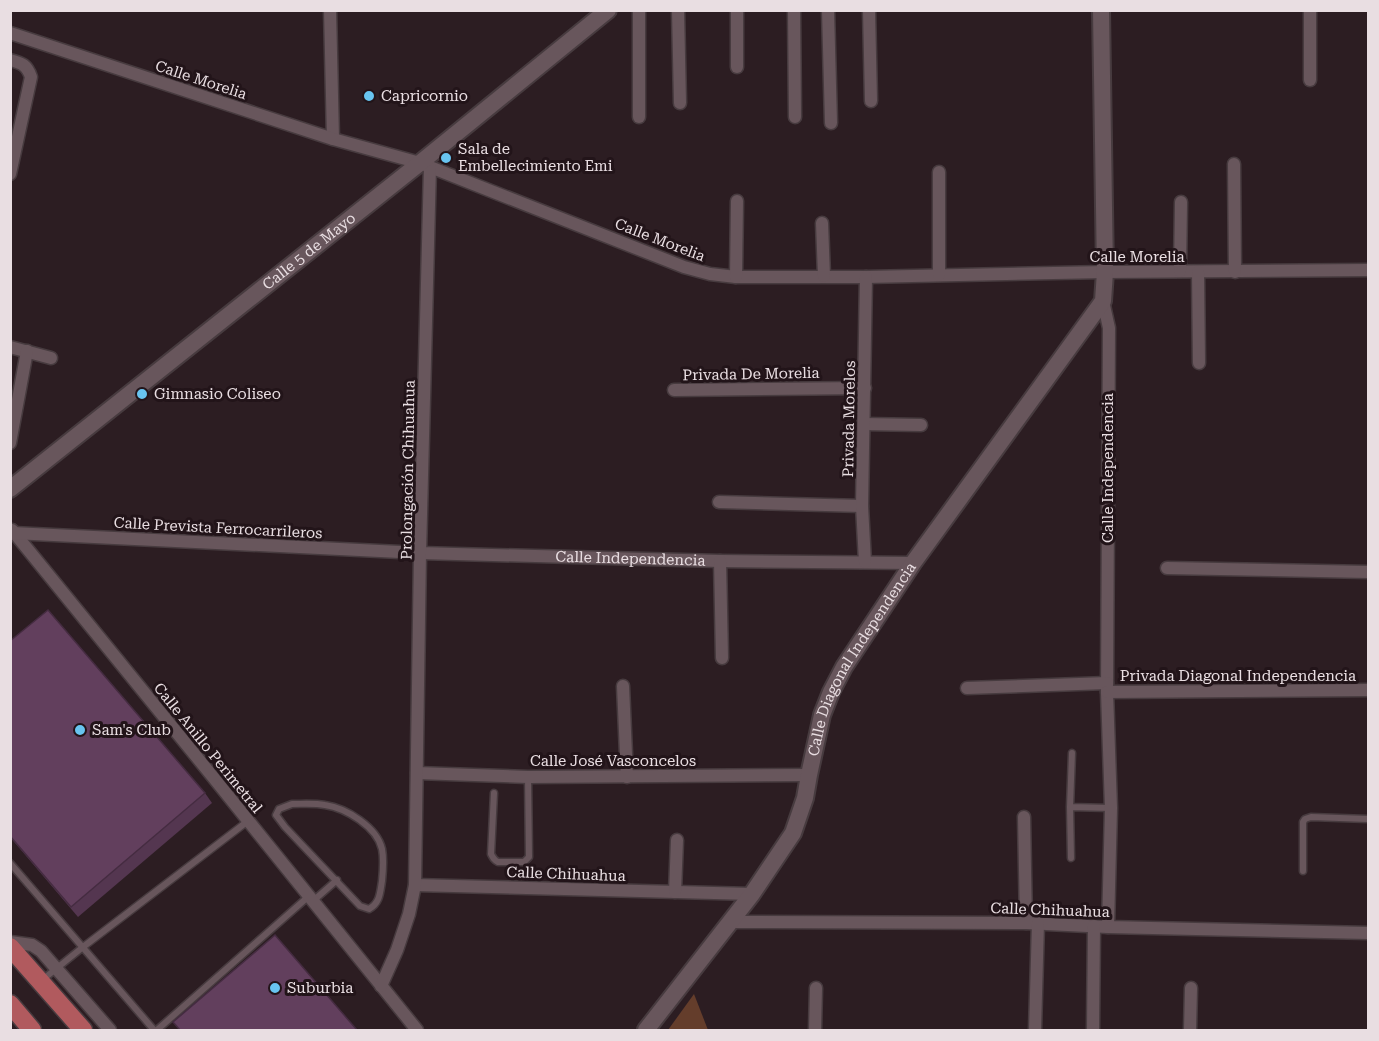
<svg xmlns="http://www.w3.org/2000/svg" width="1379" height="1041" font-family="'Roboto Serif',serif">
  <rect width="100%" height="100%" fill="#2c1d22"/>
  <!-- green -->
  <path fill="#643d2b" d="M694,994L708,1030H668Z"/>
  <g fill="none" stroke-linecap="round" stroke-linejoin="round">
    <defs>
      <path id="lane" d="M494,793L491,854C493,858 494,860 498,862H524L529,857L528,777
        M292,804C303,804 314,803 325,805C346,808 377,827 382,849C384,859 383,871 382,881C380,893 380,903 369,909L360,906L285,827L276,815L279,809Z
        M1070,807L1111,808
        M1071,858L1070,807L1072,753
        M10,863L154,1030
        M1303,871V822L1305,819L1311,817L1368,819
        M313,901L337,880
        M41,981L83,947L248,821
        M157,1030L309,896"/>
      <g id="street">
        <path d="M330,10L333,139"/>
        <path d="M639,10V117"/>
        <path d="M678,10L680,103"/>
        <path d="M737,10V67"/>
        <path d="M794,10L795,117"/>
        <path d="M828,10L831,123"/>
        <path d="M869,10L871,101"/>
        <path d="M10,33L333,139L420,163L684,267L710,274L736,277H866L1105,272L1368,270"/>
        <path d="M10,60C22,63 27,65 31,77L10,174"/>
        <path d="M1310,80V10"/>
        <path d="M1234,164L1235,272"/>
        <path d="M939,172V275"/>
        <path d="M822,223L824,276"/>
        <path d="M1180,271L1181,202"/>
        <path d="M1198,272L1199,363"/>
        <path d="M736,277L737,201"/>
        <path d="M1103,301L1109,328L1107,692L1111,808L1108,927"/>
        <path d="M10,347L51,358"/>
        <path d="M674,390L865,388"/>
        <path d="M864,424L921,425"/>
        <path d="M10,443L27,351"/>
        <path d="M719,502L862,506"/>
        <path d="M12,530L213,777L417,1030"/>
        <path id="s1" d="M13,533L420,553L720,561L913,563"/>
        <path d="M720,561L722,658"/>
        <path d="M865,562L862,506L866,277"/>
        <path d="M1167,568L1368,572"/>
        <path d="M623,686L627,777"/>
        <path d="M967,688L1107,683"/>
        <path d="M1107,692L1368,690"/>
        <path d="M417,773L528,777L809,775"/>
        <path d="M1024,817L1026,923"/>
        <path d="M415,885L752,894"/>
        <path d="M675,892L677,840"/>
        <path d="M731,922L1026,923L1108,927L1368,933"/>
        <path d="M10,942L32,945L41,951L110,1030"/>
        <path d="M381,986L397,950L409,914L415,885L420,553L430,167"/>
        <path d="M815,1030L816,988"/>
        <path d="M1035,1030L1038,923"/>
        <path d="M1093,1030L1094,926"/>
        <path d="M1190,1030L1191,988"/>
      </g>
      <g id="secondary">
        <path id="s2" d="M10,489L420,163L608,10"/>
        <path id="s3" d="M646,1030L752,894L793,833L805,798L809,775L822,715L831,692L844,667L913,563L1103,301L1105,272L1101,10"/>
      </g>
      <path id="primary" d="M10,947L83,1030
        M10,1004L32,1030"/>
    </defs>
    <!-- lane casing -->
    <use href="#lane" stroke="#473b3f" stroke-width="9"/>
    <!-- street casing -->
    <use href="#street" stroke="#473b3f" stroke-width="15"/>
    <!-- secondary casing -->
    <use href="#secondary" stroke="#473b3f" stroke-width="20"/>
    <!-- primary casing -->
    <use href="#primary" stroke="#473b3f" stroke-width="21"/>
    <!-- lane -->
    <use href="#lane" stroke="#68565c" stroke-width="6"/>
    <!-- street -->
    <use href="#street" stroke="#68565c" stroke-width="12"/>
    <!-- secondary -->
    <use href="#secondary" stroke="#68565c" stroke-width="16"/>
    <!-- primary -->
    <use href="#primary" stroke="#b15a5e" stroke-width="18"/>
  </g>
  <!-- wall -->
  <path fill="#543650" d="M10,641L205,793L212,803L78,917L10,837Z"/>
  <!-- building -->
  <path fill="#623f5d" stroke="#452c41" stroke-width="1.5" d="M48,610L205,793L71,907L10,836V641Z
    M275,935L357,1030H180L173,1022Z"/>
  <!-- markers -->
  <g fill="#68c4f0" stroke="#221419" stroke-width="2">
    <circle cx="369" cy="96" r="6"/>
    <circle cx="446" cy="158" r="6"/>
    <circle cx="142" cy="394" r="6"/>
    <circle cx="80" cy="730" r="6"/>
    <circle cx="275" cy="988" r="6"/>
  </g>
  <g text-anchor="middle" stroke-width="6" stroke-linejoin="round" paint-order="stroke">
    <!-- street labels -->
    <g font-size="15" fill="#e9dee2" stroke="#221419">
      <text transform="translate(201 80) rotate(18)" y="5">Calle Morelia</text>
      <text transform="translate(660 240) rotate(21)" y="5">Calle Morelia</text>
      <text dy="5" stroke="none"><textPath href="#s2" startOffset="382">Calle 5 de Mayo</textPath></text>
      <text x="1137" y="262">Calle Morelia</text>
      <text transform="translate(751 374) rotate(-1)" y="5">Privada De Morelia</text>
      <text transform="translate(849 419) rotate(-89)" y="5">Privada Morelos</text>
      <text transform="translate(1108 468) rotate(-90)" y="5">Calle Independencia</text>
      <text transform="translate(408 470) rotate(-89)" y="5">Prolongación Chihuahua</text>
      <text transform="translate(218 528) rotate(3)" y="5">Calle Prevista Ferrocarrileros</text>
      <text dy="5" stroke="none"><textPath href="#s1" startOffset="618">Calle Independencia</textPath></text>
      <text dy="5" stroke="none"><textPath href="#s3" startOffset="435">Calle Diagonal Independencia</textPath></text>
      <text x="1238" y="681">Privada Diagonal Independencia</text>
      <text transform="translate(208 748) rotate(51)" y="5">Calle Anillo Perimetral</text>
      <text x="613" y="766">Calle José Vasconcelos</text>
      <text transform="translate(566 874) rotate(2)" y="5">Calle Chihuahua</text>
      <text transform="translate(1050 910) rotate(2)" y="5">Calle Chihuahua</text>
    </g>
    <!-- poi labels -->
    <g font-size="15" fill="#e9dee2" stroke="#221419" text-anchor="start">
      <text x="381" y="101">Capricornio</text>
      <text x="458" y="154">Sala de<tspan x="458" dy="17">Embellecimiento Emi</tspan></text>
      <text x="154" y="399">Gimnasio Coliseo</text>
      <text x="92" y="735">Sam's Club</text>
      <text x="287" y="993">Suburbia</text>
    </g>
  </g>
  <!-- border -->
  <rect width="1379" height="1041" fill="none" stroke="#e9dee2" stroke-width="24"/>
</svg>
